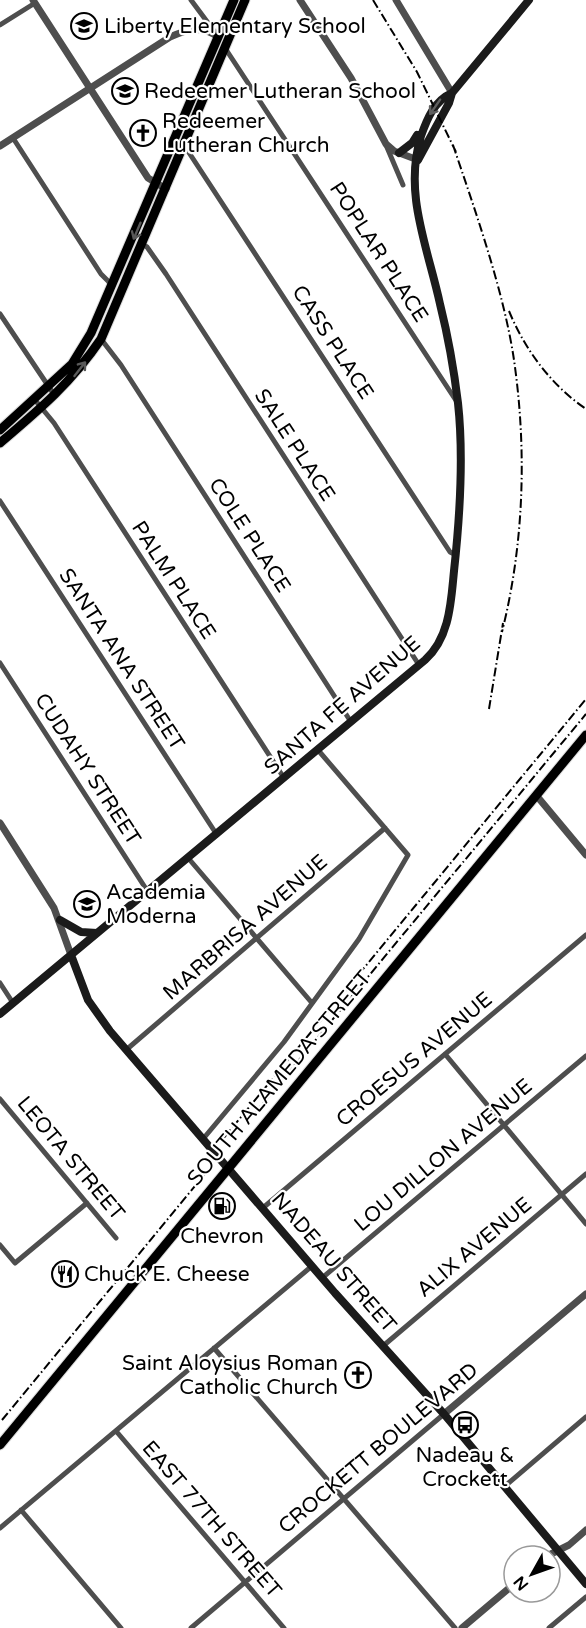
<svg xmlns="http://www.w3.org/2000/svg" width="586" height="1628" font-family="'Varela Round',sans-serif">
  <rect width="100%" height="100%" fill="#fff"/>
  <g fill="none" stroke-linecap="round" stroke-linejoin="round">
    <defs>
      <path id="primary" d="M0,430L72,364L91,333L234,0
        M0,443C40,409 71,383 101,339L245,0
        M0,1445L586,735"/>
    </defs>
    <!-- primary casing -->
    <use href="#primary" stroke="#dbdbdb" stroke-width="11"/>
    <!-- minor -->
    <path stroke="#4e4e4e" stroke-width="5" d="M191,0L217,35
      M0,25L35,3
      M225,48L457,402
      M13,138L101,274L112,285
      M184,145L450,552L456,555
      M386,145L403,185
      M142,244L147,247L166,274L419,665
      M0,314L55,396
      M101,339L121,365L351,722
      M35,400L54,423L284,778
      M0,501L217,835
      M0,663L148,892
      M189,859L312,1003
      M0,983L13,1003
      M126,1050L385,828
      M445,1054L586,1224
      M0,1099L116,1238
      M203,1139L284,1042L359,939L408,855L318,750
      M264,1207L586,935
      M0,1245L15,1263L87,1203
      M322,1278L586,1056
      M383,1346L586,1174
      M214,1348L455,1628
      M116,1431L284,1628
      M505,1486L586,1417
      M21,1510L121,1628
      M0,1528L312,1266
      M191,1628L444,1414
      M549,1628L586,1597"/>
    <!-- tertiary -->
    <path stroke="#4e4e4e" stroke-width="7" d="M33,0L148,178L166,189
      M300,0L351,78L386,144L394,151L418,160
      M396,0L452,93
      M0,146L170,37C188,29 202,25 218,37
      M536,795L586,855
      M0,823L54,908L71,955
      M444,1414L586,1294
      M547,1556L569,1545L586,1530
      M462,1628L514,1584"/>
    <!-- secondary -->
    <path stroke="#1b1b1b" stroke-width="8" d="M399,153L412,143L417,135
      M418,160L449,103L452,93L529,0
      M60,920L81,932L97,933
      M71,955L88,1000L110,1031L335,1293L444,1414L586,1584
      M0,1014L425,660C450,638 451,601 454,571C460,516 464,458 458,403C454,370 448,336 440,304C428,248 403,193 421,136C427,119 434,101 452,93"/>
    <!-- primary -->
    <use href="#primary" stroke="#000" stroke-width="9"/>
    <!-- rail -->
    <path stroke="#000" stroke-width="2" stroke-dasharray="9 3 1.5 3" stroke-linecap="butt" d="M373,0L417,72L456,152
      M453,145C475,210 504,292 514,360C527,450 524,544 502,632
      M509,311C525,350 551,385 586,409
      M489,709L503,623
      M255,1113L586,714
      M222,1140L586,699
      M2,1420L209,1169"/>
  </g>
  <!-- one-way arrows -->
  <defs><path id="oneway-shaft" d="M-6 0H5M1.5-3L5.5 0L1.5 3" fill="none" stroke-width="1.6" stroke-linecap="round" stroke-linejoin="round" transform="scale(1.5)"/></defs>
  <use stroke="#5f5f5f" href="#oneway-shaft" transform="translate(435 107) rotate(125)"/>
  <g stroke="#595959">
    <use href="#oneway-shaft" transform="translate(137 231) rotate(113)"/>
    <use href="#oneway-shaft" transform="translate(80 369) rotate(-52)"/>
  </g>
  <!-- icons -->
  <defs>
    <symbol id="school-ring" viewBox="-11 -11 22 22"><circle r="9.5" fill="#fff" stroke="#000" stroke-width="1.5"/><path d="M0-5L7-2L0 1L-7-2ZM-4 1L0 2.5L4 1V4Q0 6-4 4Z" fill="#000"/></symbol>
    <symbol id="church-ring" viewBox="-11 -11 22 22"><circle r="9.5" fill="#fff" stroke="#000" stroke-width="1.5"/><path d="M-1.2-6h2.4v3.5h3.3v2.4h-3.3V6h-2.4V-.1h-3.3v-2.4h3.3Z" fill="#000"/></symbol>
    <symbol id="fuel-ring" viewBox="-11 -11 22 22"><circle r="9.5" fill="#fff" stroke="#000" stroke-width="1.5"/><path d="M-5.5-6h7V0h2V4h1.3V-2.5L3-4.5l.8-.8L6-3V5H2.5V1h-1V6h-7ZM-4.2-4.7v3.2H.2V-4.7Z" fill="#000"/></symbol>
    <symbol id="restaurant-ring" viewBox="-11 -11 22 22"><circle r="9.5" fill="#fff" stroke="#000" stroke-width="1.5"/><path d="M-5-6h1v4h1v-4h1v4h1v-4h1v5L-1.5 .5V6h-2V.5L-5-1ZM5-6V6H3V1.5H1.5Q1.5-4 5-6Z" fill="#000"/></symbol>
    <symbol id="bus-ring" viewBox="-11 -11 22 22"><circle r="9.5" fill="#fff" stroke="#000" stroke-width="1.5"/><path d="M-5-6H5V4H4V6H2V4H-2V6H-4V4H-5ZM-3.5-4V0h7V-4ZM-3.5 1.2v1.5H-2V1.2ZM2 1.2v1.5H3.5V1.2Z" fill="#000"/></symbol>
  </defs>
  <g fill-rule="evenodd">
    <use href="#school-ring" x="69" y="11" width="30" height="30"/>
    <use href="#school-ring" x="110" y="76" width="30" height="30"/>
    <use href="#church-ring" x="128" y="118" width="30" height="30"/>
    <use href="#school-ring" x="72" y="889" width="30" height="30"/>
    <use href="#fuel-ring" x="207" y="1191" width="30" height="30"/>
    <use href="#restaurant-ring" x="50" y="1259" width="30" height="30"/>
    <use href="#church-ring" x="343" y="1360" width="30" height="30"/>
    <use href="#bus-ring" x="450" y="1410" width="30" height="30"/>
  </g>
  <g text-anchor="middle" stroke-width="4.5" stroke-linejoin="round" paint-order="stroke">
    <!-- poi labels -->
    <g font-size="21" fill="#000" stroke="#fff" text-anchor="start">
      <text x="104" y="33">Liberty Elementary School</text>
      <text x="144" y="98">Redeemer Lutheran School</text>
      <text x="162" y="128">Redeemer<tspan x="162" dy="24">Lutheran Church</tspan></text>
      <text x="106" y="899">Academia<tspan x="106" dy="24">Moderna</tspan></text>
      <text x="222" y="1243" text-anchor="middle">Chevron</text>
      <text x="84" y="1281">Chuck E. Cheese</text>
      <text x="338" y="1370" text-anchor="end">Saint Aloysius Roman<tspan x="338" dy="24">Catholic Church</tspan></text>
      <text x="465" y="1462" text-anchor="middle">Nadeau &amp;<tspan x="465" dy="24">Crockett</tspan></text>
    </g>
    <!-- street labels -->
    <g font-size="21" fill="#000" stroke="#fff">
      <text transform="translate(379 252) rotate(57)" y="7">POPLAR PLACE</text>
      <text transform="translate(333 342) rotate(57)" y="7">CASS PLACE</text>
      <text transform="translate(295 445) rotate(57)" y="7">SALE PLACE</text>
      <text transform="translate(250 535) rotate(57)" y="7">COLE PLACE</text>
      <text transform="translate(174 580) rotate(57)" y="7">PALM PLACE</text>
      <text transform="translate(122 659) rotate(57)" y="7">SANTA ANA STREET</text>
      <text transform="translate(342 705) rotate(-41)" y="7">SANTA FE AVENUE</text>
      <text transform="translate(88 769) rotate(57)" y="7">CUDAHY STREET</text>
      <text transform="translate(245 927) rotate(-41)" y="7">MARBRISA AVENUE</text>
      <text transform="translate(414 1059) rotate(-40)" y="7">CROESUS AVENUE</text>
      <text transform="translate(279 1078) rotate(-50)" y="7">SOUTH ALAMEDA STREET</text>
      <text transform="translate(443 1155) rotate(-40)" y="7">LOU DILLON AVENUE</text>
      <text transform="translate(71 1158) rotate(50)" y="7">LEOTA STREET</text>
      <text transform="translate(474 1247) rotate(-40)" y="7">ALIX AVENUE</text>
      <text transform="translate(334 1262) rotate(49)" y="7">NADEAU STREET</text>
      <text transform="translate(378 1448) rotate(-40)" y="7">CROCKETT BOULEVARD</text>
      <text transform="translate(212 1519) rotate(49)" y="7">EAST 77TH STREET</text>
    </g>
  </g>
  <!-- north arrow -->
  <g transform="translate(532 1574) rotate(230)"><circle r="28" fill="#ffffff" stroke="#999999" stroke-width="1.5"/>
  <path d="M0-4.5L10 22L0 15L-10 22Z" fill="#000000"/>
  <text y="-9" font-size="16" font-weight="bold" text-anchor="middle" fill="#000000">N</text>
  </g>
</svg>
